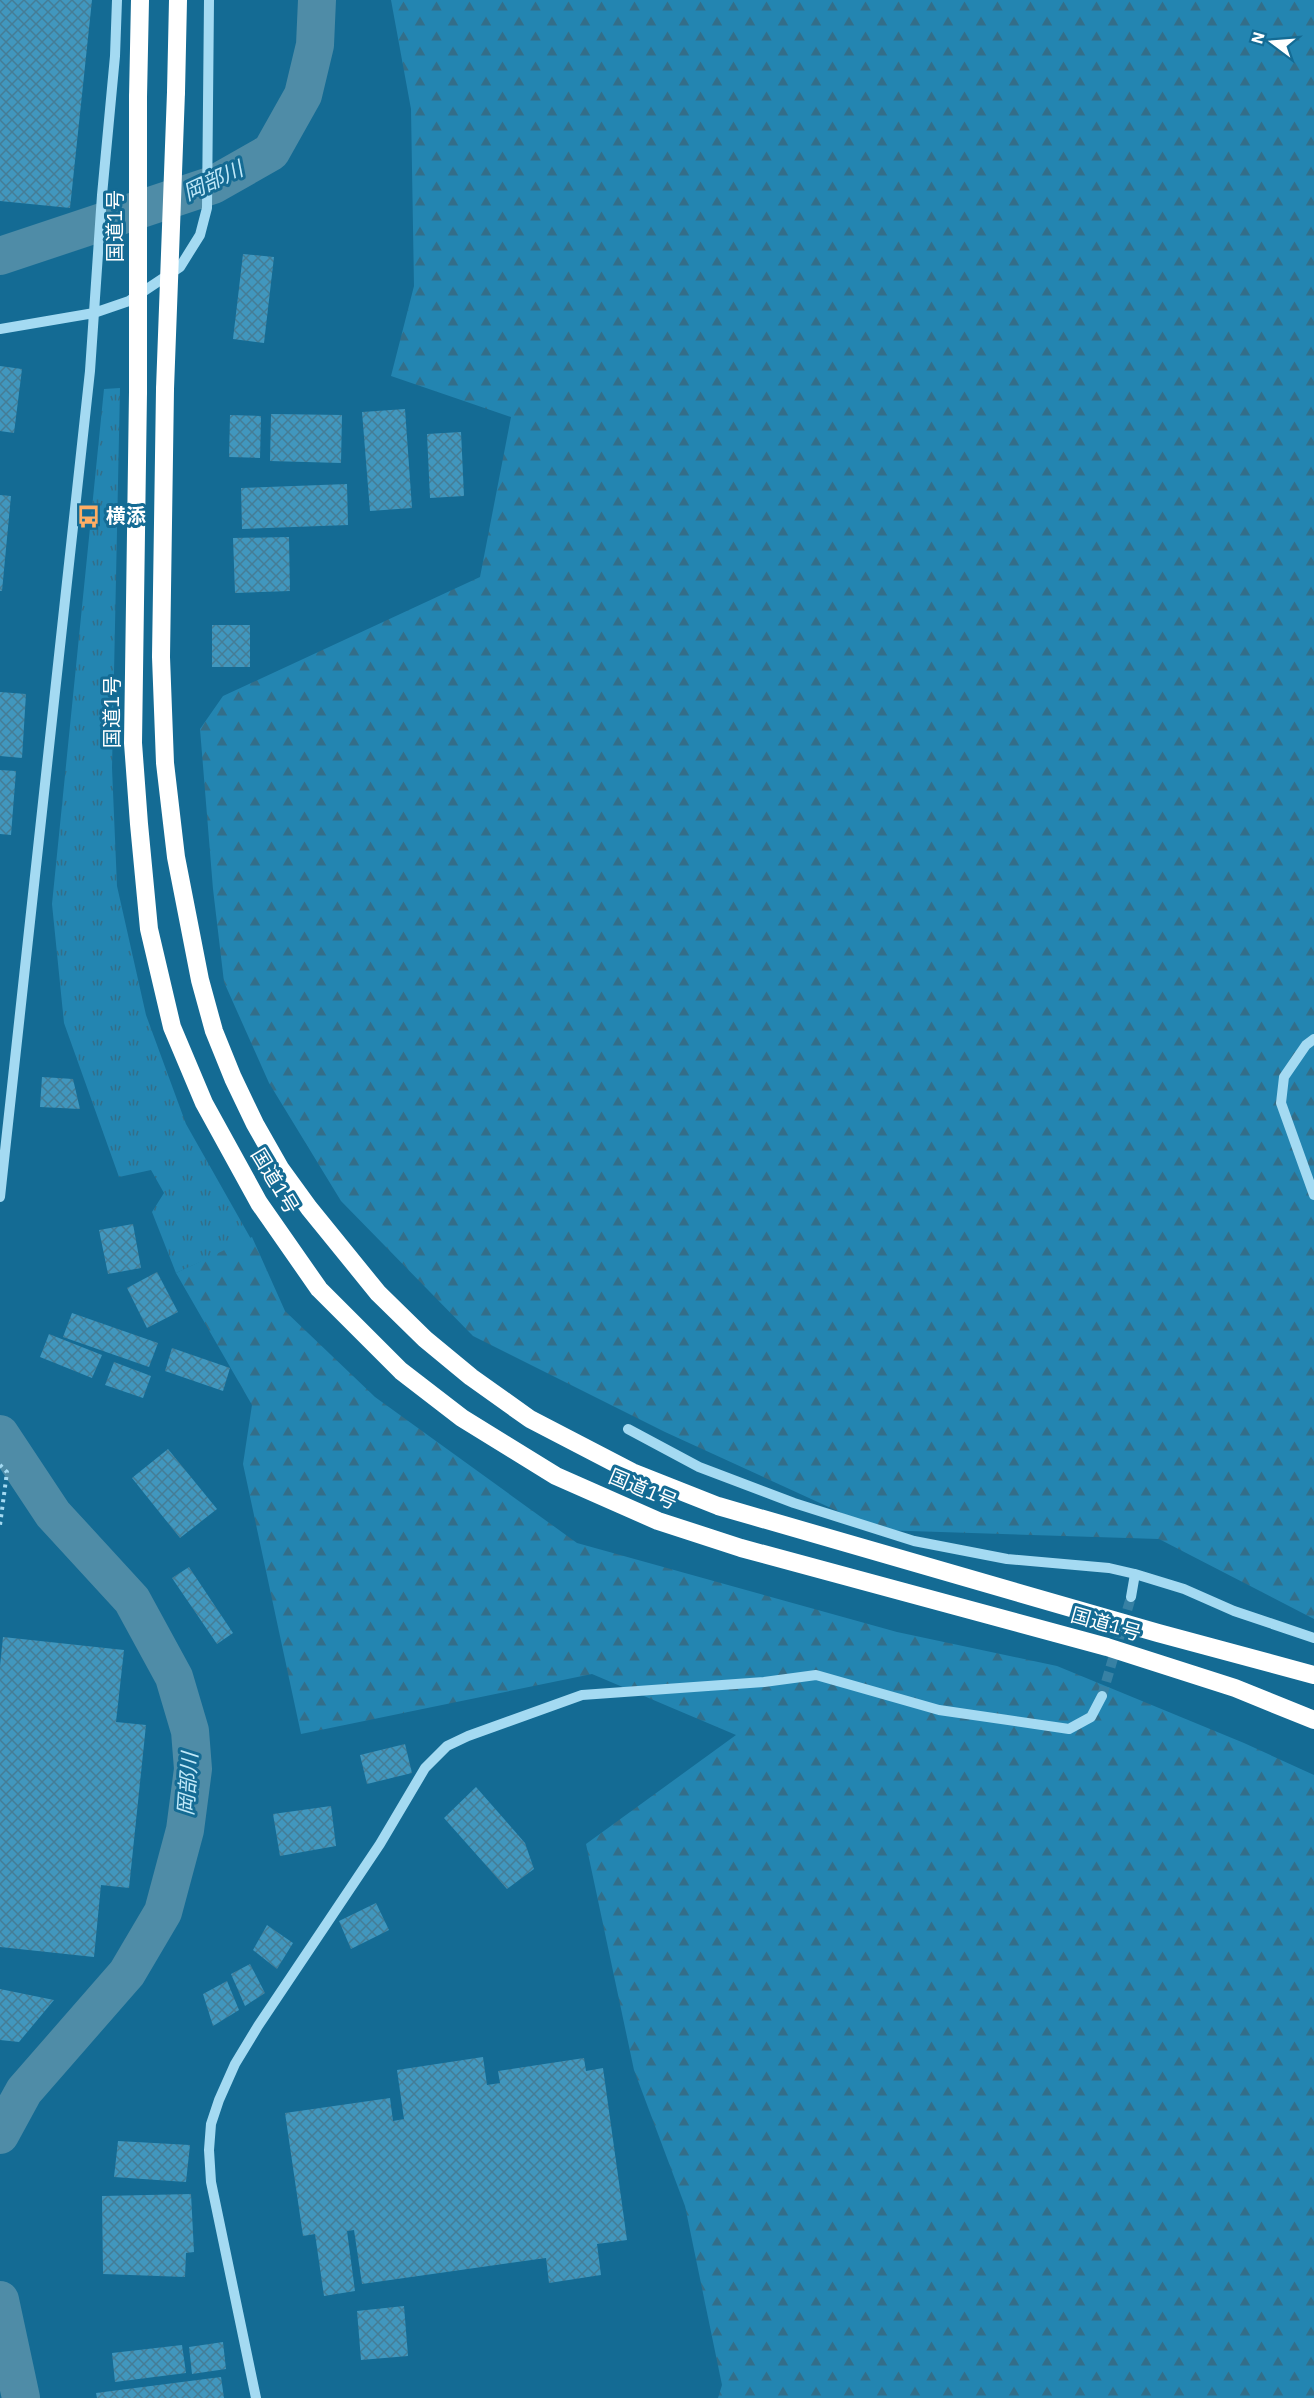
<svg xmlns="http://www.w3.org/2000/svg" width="1314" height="2398" font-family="'IBM Plex Sans','Noto Sans JP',sans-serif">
  <defs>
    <pattern id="grass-tufts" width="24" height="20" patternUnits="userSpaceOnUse" patternTransform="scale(1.5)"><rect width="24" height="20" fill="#2385b1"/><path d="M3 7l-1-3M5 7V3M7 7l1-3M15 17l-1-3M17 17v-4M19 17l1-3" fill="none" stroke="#336e89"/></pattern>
    <pattern id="forest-firs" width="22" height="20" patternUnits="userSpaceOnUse" patternTransform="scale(1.5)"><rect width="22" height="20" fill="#2385b1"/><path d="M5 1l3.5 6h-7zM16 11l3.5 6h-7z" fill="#336e89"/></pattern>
    <pattern id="building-cross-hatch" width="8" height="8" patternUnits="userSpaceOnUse" patternTransform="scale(1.5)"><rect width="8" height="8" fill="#4197be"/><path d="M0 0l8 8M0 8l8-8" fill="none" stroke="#457d96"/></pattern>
  </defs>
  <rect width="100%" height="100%" fill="#146b94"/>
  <!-- grass -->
  <path fill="url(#grass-tufts)" d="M120,388L112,768L117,886L146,1015L186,1124L251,1239L176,1273L152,1212L164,1193L151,1170L119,1177L64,1023L52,904L104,389Z"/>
  <!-- forest -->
  <path fill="url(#forest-firs)" d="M391,0H1314V1619L1159,1539L879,1530L665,1432L473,1336L341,1201L269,1083L224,982L213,889L200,729L223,696L480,577L511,417L391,376L414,286L411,109Z
    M252,1237L285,1311L375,1397L577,1543L897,1632L1057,1666L1244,1743L1314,1775V2398H718L722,2385L685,2206L634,2070L586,1844L736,1735L592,1674L301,1734L243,1464L252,1405L176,1273Z"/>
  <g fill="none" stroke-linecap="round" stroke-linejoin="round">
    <!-- river -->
    <path stroke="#4f8ca7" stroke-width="38" d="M0,256L213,185L271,152L303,95L315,45L317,0
      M0,1434L53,1514L132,1600L174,1677L190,1731L193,1769L185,1830L163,1912L127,1973L24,2091L0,2135
      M0,2300L21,2398"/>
  </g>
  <!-- building -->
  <path fill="url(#building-cross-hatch)" d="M0,0H92L70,208L0,201Z
    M243,254L274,257L264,343L233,339Z
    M0,366L22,369L14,433L0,431Z
    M405,409L412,508L370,511L362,412Z
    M271,414L342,415L341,463L270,461Z
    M230,415L261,416L260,458L229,457Z
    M461,432L464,496L430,498L427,434Z
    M347,484L348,525L242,529L241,488Z
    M0,495L11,496L2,591H0Z
    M289,537L290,591L235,593L233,538Z
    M212,625H250V667H212Z
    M0,692L26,694L22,758L0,756Z
    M0,770L16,771L11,835L0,834Z
    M42,1077L73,1079L80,1109L40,1107Z
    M133,1224L141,1268L108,1274L99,1230Z
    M157,1272L178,1312L147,1328L127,1288Z
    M72,1313L158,1343L149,1367L63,1337Z
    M49,1334L102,1355L92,1378L40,1357Z
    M172,1348L230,1368L223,1391L165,1371Z
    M114,1362L151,1376L143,1398L105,1385Z
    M168,1449L217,1509L180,1538L132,1478Z
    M189,1567L233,1633L217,1644L172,1578Z
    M3,1637L124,1650L116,1722L146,1725L129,1888L101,1885L94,1957L0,1947V1666Z
    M405,1744L412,1773L367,1784L360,1755Z
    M476,1787L525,1843L534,1869L507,1889L444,1818Z
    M331,1806L336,1846L280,1856L273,1814Z
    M376,1903L389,1930L351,1949L339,1921Z
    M267,1925L293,1943L277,1969L253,1950Z
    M250,1964L265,1993L245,2006L231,1974Z
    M227,1981L239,2010L213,2026L203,1994Z
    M0,1989L54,2000L19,2042L0,2040Z
    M483,2057L487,2085L500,2083L498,2071L584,2058L586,2071L603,2068L627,2240L597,2244L601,2275L549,2283L546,2258L362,2284L354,2230L347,2231L355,2291L324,2296L315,2234L303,2236L285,2113L390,2098L393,2121L404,2119L397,2070Z
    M118,2141L190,2145L186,2182L114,2177Z
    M191,2194L194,2252L186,2253L185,2277L103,2274L102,2196Z
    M404,2306L408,2356L361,2360L357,2311Z
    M223,2342L226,2369L192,2374L189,2347Z
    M182,2345L186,2373L115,2382L112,2353Z
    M221,2377L224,2398H97L96,2393Z"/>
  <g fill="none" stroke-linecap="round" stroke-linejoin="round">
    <!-- minor-tunnel -->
    <path stroke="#3781a4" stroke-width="10" stroke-dasharray="10 5" stroke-linecap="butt" d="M1102,1696L1131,1597"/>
    <!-- path -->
    <path stroke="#a4daf2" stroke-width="4" stroke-dasharray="3 4.5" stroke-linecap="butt" d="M0,1465L7,1472L0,1525"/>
    <!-- minor -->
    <path stroke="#a4daf2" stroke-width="10" d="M0,329L94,313L129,301L180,267L200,235L207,208L209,0
      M1314,1039L1306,1045L1284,1077L1281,1103L1314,1195
      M0,1197L90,371L102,195L115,56L117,0
      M628,1429L699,1467L794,1503L914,1541L1007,1559L1109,1568L1135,1574L1184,1589L1234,1611L1314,1638
      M1131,1597L1135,1574
      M256,2398L211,2182L209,2150L211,2124L219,2100L235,2064L258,2026L380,1844L425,1768L447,1746L468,1736L582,1695L764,1682L816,1675L939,1710L1069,1729L1091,1717L1102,1696"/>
    <!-- highway -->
    <path stroke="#fff" stroke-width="18" d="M176,92L178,0
      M138,97L140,0
      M165,389L161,657L165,763L176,857L200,980L214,1031L233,1078L255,1124L280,1168L309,1208L378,1293L425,1339L471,1377L530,1419L632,1472L718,1506L1158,1633L1314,1675
      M138,392L133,743L139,824L149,929L172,1027L204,1103L259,1203L319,1289L401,1371L462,1418L556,1476L658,1521L741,1548L1107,1647L1235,1688L1314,1720"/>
    <!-- highway-bridge -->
    <path stroke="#fff" stroke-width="18" d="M165,389L176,92
      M138,392V97"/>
  </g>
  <!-- icons -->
  <defs>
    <symbol id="bus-bare" viewBox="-9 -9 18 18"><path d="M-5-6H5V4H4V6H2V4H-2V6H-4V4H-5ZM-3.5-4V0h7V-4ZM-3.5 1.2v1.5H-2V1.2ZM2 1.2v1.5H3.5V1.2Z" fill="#ffad64" stroke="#146b94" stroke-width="2.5" paint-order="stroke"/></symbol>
  </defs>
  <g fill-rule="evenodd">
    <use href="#bus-bare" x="72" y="500" width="33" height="33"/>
  </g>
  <g text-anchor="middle" stroke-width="6" stroke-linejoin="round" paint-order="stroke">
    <!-- street labels -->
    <g font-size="20" fill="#fff" stroke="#146b94">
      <text transform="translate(115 226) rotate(-90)" y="7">国道1号</text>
      <text transform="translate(112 712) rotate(-90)" y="7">国道1号</text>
      <text transform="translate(275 1181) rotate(59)" y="7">国道1号</text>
      <text transform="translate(643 1489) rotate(23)" y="7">国道1号</text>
      <text transform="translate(1106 1624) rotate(16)" y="7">国道1号</text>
    </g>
    <!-- poi labels -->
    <g font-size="20" font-weight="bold" fill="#fff" stroke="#146b94" text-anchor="start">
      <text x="106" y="523">横添</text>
    </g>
    <!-- water labels -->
    <g font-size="21" font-style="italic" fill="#c0e9f9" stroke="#146b94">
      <text transform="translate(213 181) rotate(-25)" y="7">岡部川</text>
      <text transform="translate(188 1784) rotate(-86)" y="7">岡部川</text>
    </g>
  </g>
  <!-- north arrow -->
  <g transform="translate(1272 42) rotate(286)" stroke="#146b94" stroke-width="4.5" paint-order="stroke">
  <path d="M0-4.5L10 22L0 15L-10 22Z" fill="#ffffff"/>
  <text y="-9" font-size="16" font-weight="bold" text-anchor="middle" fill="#ffffff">N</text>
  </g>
</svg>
